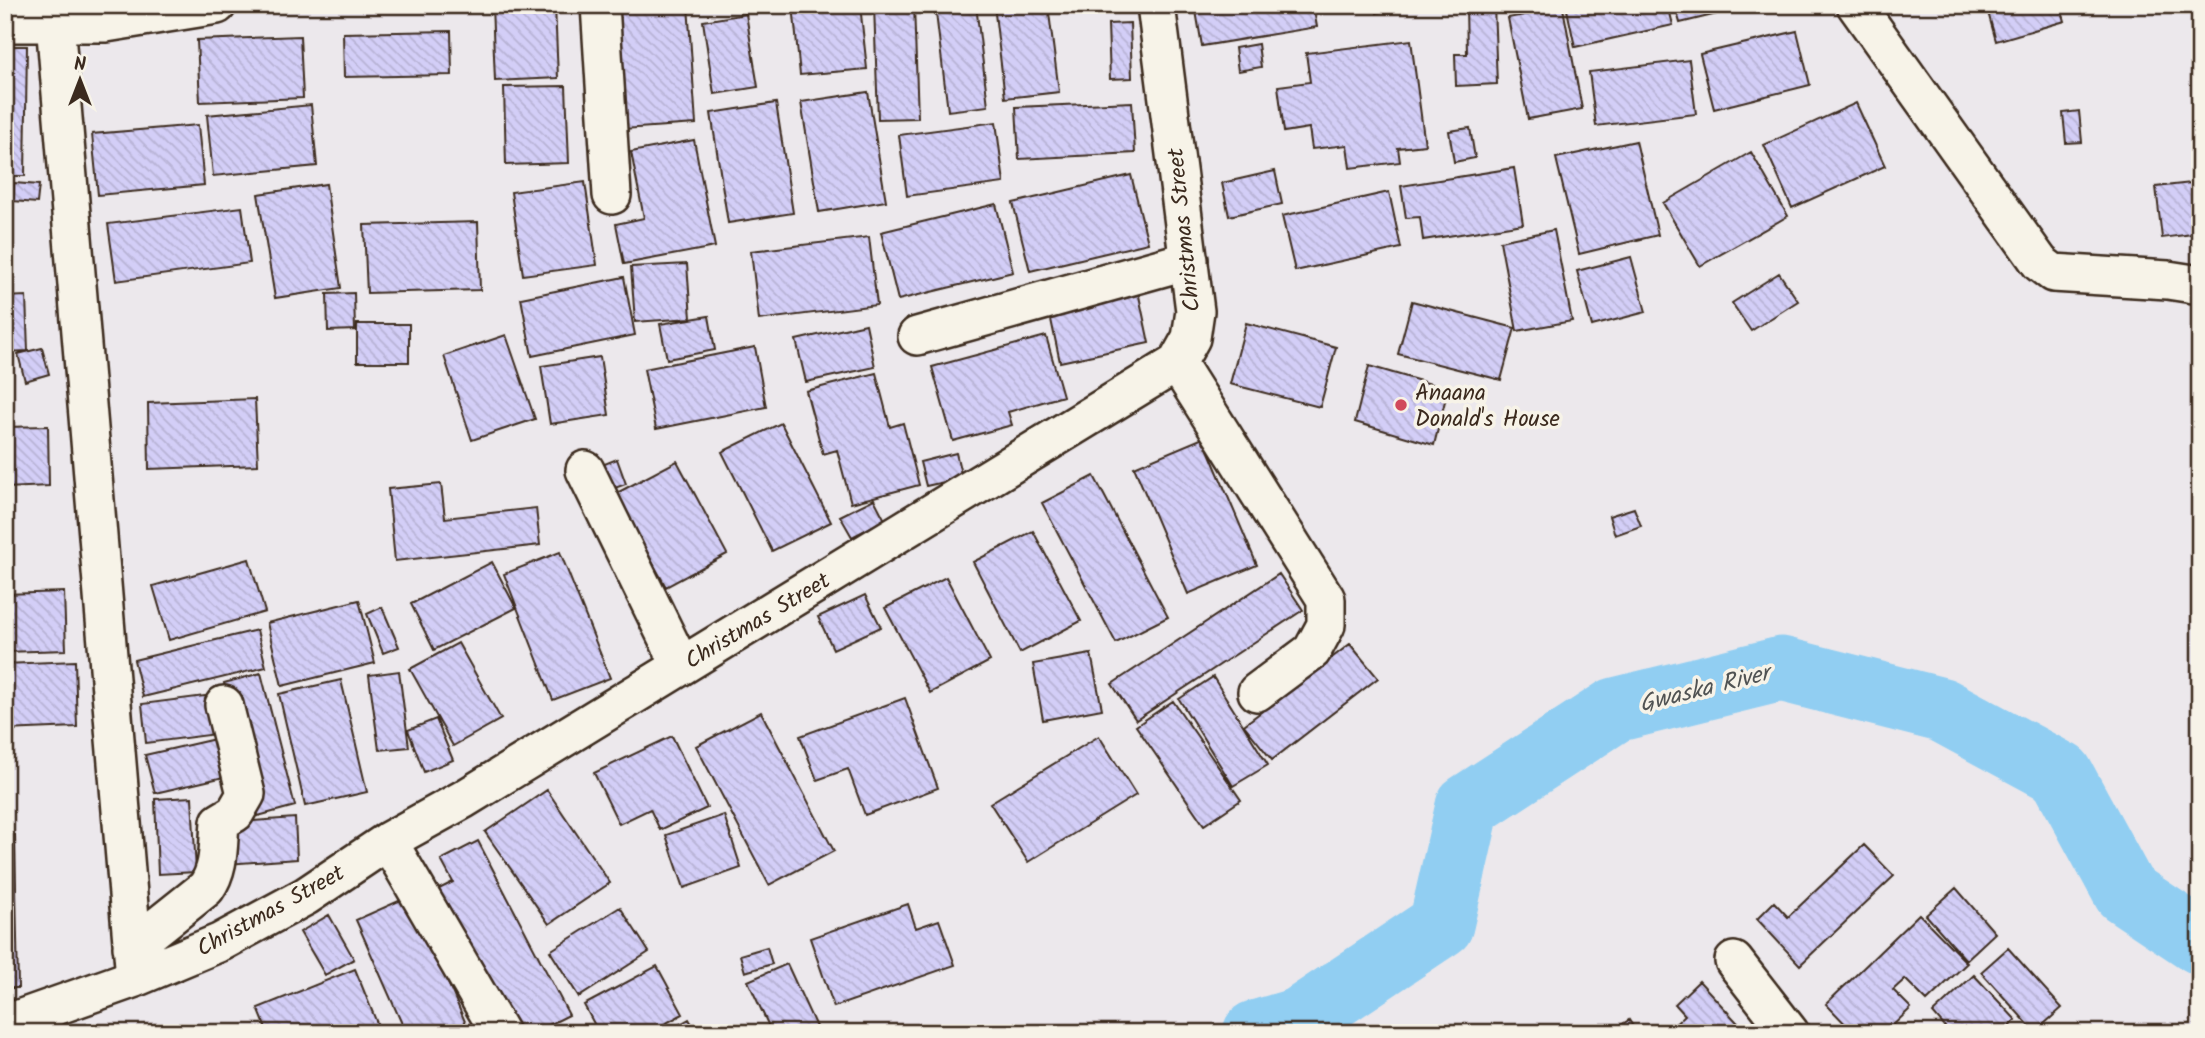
<svg xmlns="http://www.w3.org/2000/svg" width="2205" height="1038" font-family="Kalam,sans-serif">
  <defs>
    <pattern id="building-back-hatch" width="6" height="6" patternUnits="userSpaceOnUse" patternTransform="scale(1.75)"><rect width="6" height="6" fill="#d3cef7"/><path d="M-1 5l2 2M0 0l6 6M5-1l2 2" fill="none" stroke="#b6b1d3"/></pattern>
  </defs>
  <rect width="100%" height="100%" fill="#ece8ec"/>
  <filter id="ink" filterUnits="userSpaceOnUse"><feTurbulence type="fractalNoise" baseFrequency=".0143" numOctaves="2"/><feDisplacementMap in="SourceGraphic" scale="14" xChannelSelector="R" yChannelSelector="G"/><feConvolveMatrix kernelMatrix="1 2 1 2 8 2 1 2 1" color-interpolation-filters="sRGB"/></filter>
  <g filter="url(#ink)">
    <g fill="none" stroke-linecap="round" stroke-linejoin="round">
      <!-- river -->
      <path stroke="#91cef2" stroke-width="65" d="M1255,1033L1299,1020L1441,925L1468,806L1615,710L1781,669L1942,710L2061,774L2125,892L2200,942"/>
    </g>
    <!-- building -->
    <path fill="url(#building-back-hatch)" stroke="#3b2a1e" stroke-width="2" d="M492,5H555L558,78L495,81Z
      M615,5H688L696,124L623,129Z
      M793,5H860L867,69L800,75Z
      M874,5H914L918,118L878,119Z
      M935,5H976L988,106L948,111Z
      M994,5H1048L1059,92L1005,98Z
      M1195,5H1313L1317,27L1202,46Z
      M1375,5H1409L1377,13Z
      M1466,5H1494L1497,84L1456,86L1455,54H1467Z
      M1566,5H1668L1673,25L1575,47Z
      M1675,5H1754L1680,23Z
      M1986,5H2060L2065,21L1996,41Z
      M1563,8L1582,109L1528,119L1508,18Z
      M746,14L758,87L714,94L703,21Z
      M1130,23L1132,78L1110,79L1108,24Z
      M451,31L452,75L344,77L343,33Z
      M1797,31L1810,85L1714,109L1700,54Z
      M300,36L303,98L200,102L197,40Z
      M1411,40L1425,145L1398,148L1400,162L1350,168L1347,145L1312,149L1309,128L1284,132L1278,86L1310,82L1306,53Z
      M1258,44L1261,67L1238,71L1235,48Z
      M5,46H27L25,176H5Z
      M1689,60L1696,114L1596,126L1589,72Z
      M566,86L569,163L506,165L504,87Z
      M868,92L886,201L819,212L801,102Z
      M1132,102L1135,153L1019,159L1016,107Z
      M776,103L793,213L728,223L711,113Z
      M1856,103L1885,166L1792,208L1764,145Z
      M311,105L317,166L213,176L207,115Z
      M2079,111L2082,142L2066,143L2063,113Z
      M996,122L1004,183L907,196L899,135Z
      M198,125L204,185L98,195L92,134Z
      M1470,128L1475,158L1454,162L1449,131Z
      M694,140L715,247L624,264L616,224L644,218L631,152Z
      M1636,141L1658,235L1579,254L1556,158Z
      M1751,152L1788,216L1700,266L1663,203Z
      M1514,168L1523,224L1423,240L1420,217L1406,218L1401,186Z
      M1275,171L1282,204L1229,216L1222,183Z
      M1131,175L1148,243L1030,271L1013,203Z
      M585,182L597,265L523,275L511,192Z
      M2200,182V233L2162,238L2156,187Z
      M14,183L39,185L37,203L13,201Z
      M326,184L341,288L275,298L258,194Z
      M1389,192L1401,248L1295,271L1282,216Z
      M996,204L1013,272L898,300L881,232Z
      M242,207L250,263L116,281L108,224Z
      M478,222L480,290L367,293L364,225Z
      M1554,230L1572,321L1517,331L1500,241Z
      M869,237L877,305L759,320L751,251Z
      M1631,257L1646,312L1592,326L1577,271Z
      M687,264L691,318L635,322L631,267Z
      M1779,273L1798,301L1751,331L1732,303Z
      M624,277L635,335L532,356L521,298Z
      M1138,291L1149,343L1060,362L1049,310Z
      M354,293L355,330L328,331L327,294Z
      M26,296L28,351L5,352V297Z
      M1412,301L1515,328L1501,380L1398,354Z
      M709,316L715,350L667,359L660,324Z
      M1246,323L1336,347L1320,407L1230,384Z
      M357,324H409V362H357Z
      M866,324L875,367L806,382L796,340Z
      M506,335L535,419L472,440L444,356Z
      M1046,336L1063,396L1008,412L1012,425L953,441L932,367Z
      M755,347L766,407L656,429L644,369Z
      M42,348L49,374L25,381L18,354Z
      M600,357L609,415L550,424L541,366Z
      M1369,366L1448,389L1434,445L1355,422Z
      M876,373L890,427L903,423L919,485L851,503L837,450L823,454L806,391Z
      M255,399L258,465L149,469L148,403Z
      M781,423L831,522L772,551L722,452Z
      M48,426L49,486L5,488V427Z
      M1203,438L1257,565L1188,594L1134,467Z
      M956,453L962,478L926,486L920,462Z
      M617,459L626,484L601,493L592,469Z
      M677,461L727,554L666,587L615,494Z
      M1094,476L1168,617L1116,643L1042,503Z
      M441,484L445,518L536,508L540,545L395,561L388,489Z
      M874,499L885,520L852,537L840,516Z
      M1634,508L1641,526L1615,535L1609,516Z
      M1033,531L1081,621L1020,653L973,562Z
      M560,552L610,678L553,700L504,574Z
      M249,559L265,612L169,640L153,586Z
      M492,562L516,608L434,650L411,604Z
      M1279,574L1303,610L1136,720L1112,684Z
      M946,577L990,661L930,693L885,608Z
      M64,592L66,650L5,652V594Z
      M865,595L881,627L833,649L818,617Z
      M359,600L375,663L282,686L267,623Z
      M382,607L399,647L383,653L367,614Z
      M257,630L266,667L143,697L134,660Z
      M458,643L501,719L453,746L410,669Z
      M1350,644L1378,678L1272,760L1244,725Z
      M1091,654L1102,709L1043,720L1033,664Z
      M75,661L77,727L5,730V664Z
      M399,671L409,747L379,750L369,675Z
      M261,673L295,806L258,816L224,683Z
      M1213,677L1268,765L1233,786L1179,699Z
      M341,680L367,792L305,806L279,694Z
      M212,695L217,734L146,743L142,704Z
      M905,698L938,788L865,815L848,769L817,780L800,736Z
      M1173,701L1241,800L1204,825L1136,726Z
      M761,712L834,851L769,885L696,746Z
      M436,719L453,760L424,772L408,730Z
      M672,736L707,808L660,830L650,809L619,824L594,773Z
      M1099,736L1136,795L1028,862L990,803Z
      M215,739L224,777L155,793L145,755Z
      M547,790L610,883L549,924L485,832Z
      M192,797L196,872L158,874L155,799Z
      M724,815L741,868L684,888L666,835Z
      M295,818L297,859L227,864L224,823Z
      M5,835H15L18,988H5Z
      M478,841L569,1015L533,1033H510L437,890L453,882L441,860Z
      M1864,845L1894,876L1800,965L1757,919L1774,902L1788,917Z
      M1956,888L1995,933L1966,960L1926,915Z
      M410,896L470,1033H406L356,920Z
      M908,904L916,928L939,920L955,965L834,1007L810,938Z
      M620,907L649,952L579,997L550,951Z
      M1919,914L1967,963L1927,1001L1905,979L1893,990L1911,1008L1885,1033H1854L1826,1004Z
      M329,915L354,959L325,975L300,932Z
      M767,947L772,964L745,972L740,955Z
      M2008,948L2062,1008L2035,1032L1981,972Z
      M787,964L817,1029L809,1033H772L748,981Z
      M657,966L683,1014L648,1033H599L584,1005Z
      M355,969L381,1033H268L258,1008Z
      M1974,975L2016,1020L2002,1033H1939L1945,1027L1933,1013Z
      M1699,981L1747,1033H1666L1685,1015L1675,1004Z
      M689,1019L697,1033H664Z
      M1629,1020L1637,1033H1609Z"/>
    <g fill="none" stroke-linecap="round" stroke-linejoin="round">
      <defs>
        <path id="minor" d="M600,5L612,195
          M1856,5L2040,263L2053,273L2168,280L2200,285
          M55,22L135,978
          M5,23H106L217,5
          M917,336L1189,260
          M1177,363L1326,599V625L1312,651L1257,692
          M585,470L681,666
          M388,841L500,1033
          M132,947L206,888C220,868 218,846 220,822L235,813L246,794L224,705
          M1734,961L1790,1033
          M5,1024L135,978L221,942L306,896L388,841L464,799L1177,363L1191,338L1195,311L1156,5"/>
      </defs>
      <!-- minor casing -->
      <use href="#minor" stroke="#3b2a1e" stroke-width="42"/>
      <!-- minor -->
      <use href="#minor" stroke="#f7f3e8" stroke-width="37"/>
    </g>
  </g>
  <!-- markers -->
  <circle fill="#d1495b" stroke="#f7f3e8" stroke-width="2.5" cx="1401" cy="405" r="7"/>
  <g text-anchor="middle" stroke-width="7" stroke-linejoin="round" paint-order="stroke">
    <!-- street labels -->
    <g font-size="23" fill="#3b2a1e" stroke="#f7f3e8">
      <text transform="translate(1183 230) rotate(-96)" y="8">Christmas Street</text>
      <text transform="translate(757 620) rotate(-31)" y="8">Christmas Street</text>
      <text transform="translate(270 910) rotate(-29)" y="8">Christmas Street</text>
    </g>
    <!-- poi labels -->
    <g font-size="23" fill="#3b2a1e" stroke="#f7f3e8" text-anchor="start">
      <text x="1415" y="400">Anaana<tspan x="1415" dy="26">Donald's House</tspan></text>
    </g>
    <!-- water labels -->
    <g font-size="24" font-style="italic" fill="#505353" stroke="#f7f3e8">
      <text transform="translate(1704 688) rotate(-14)" y="8">Gwaska River</text>
    </g>
  </g>
  <!-- margin -->
  <rect width="2205" height="1038" fill="none" stroke="#f7f3e8" stroke-width="28"/>
  <rect x="14" y="14" width="2177" height="1010" fill="none" stroke="#3b2a1e" stroke-width="2.5" filter="url(#ink)"/>
  <!-- north arrow -->
  <g transform="translate(80 80)" stroke="#f7f3e8" stroke-width="5" paint-order="stroke">
  <path d="M0-5L12 26L0 18L-12 26Z" fill="#3b2a1e"/>
  <text y="-10" font-size="19" font-weight="bold" text-anchor="middle" fill="#3b2a1e">N</text>
  </g>
</svg>
